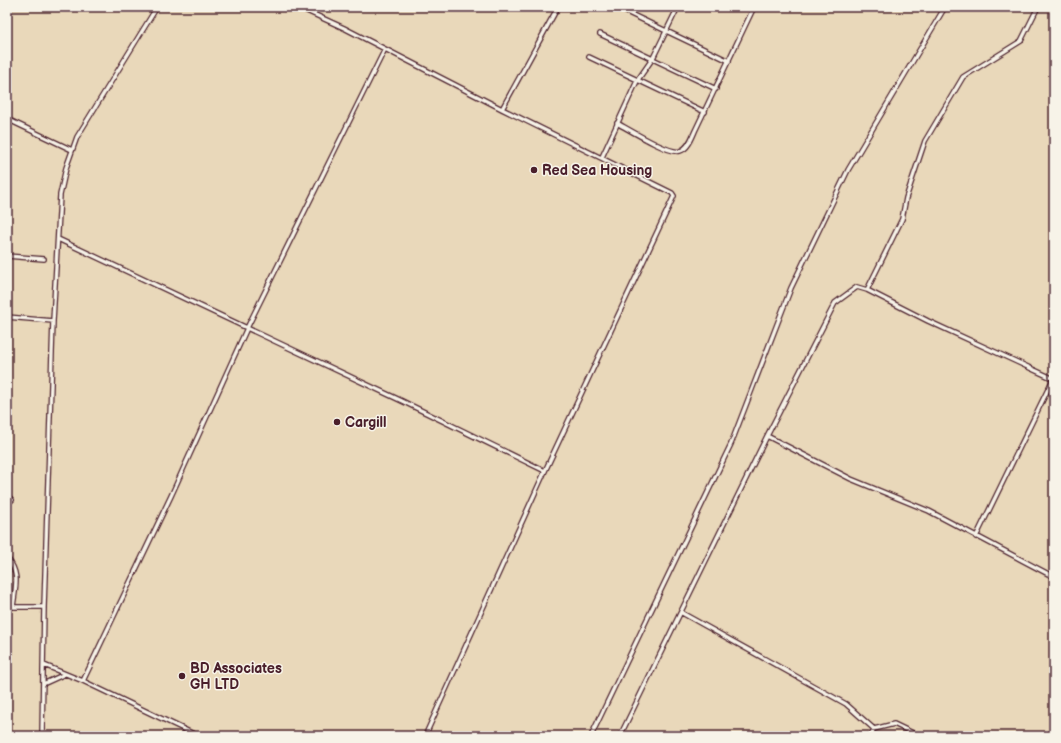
<svg xmlns="http://www.w3.org/2000/svg" width="1061" height="743" font-family="'Balsamiq Sans',sans-serif">
  <rect width="100%" height="100%" fill="#efe3cd"/>
  <filter id="ink" filterUnits="userSpaceOnUse"><feTurbulence type="fractalNoise" baseFrequency=".025" numOctaves="2"/><feDisplacementMap in="SourceGraphic" scale="8" xChannelSelector="R" yChannelSelector="G"/><feConvolveMatrix kernelMatrix="1 2 1 2 8 2 1 2 1" color-interpolation-filters="sRGB"/></filter>
  <g filter="url(#ink)">
    <!-- built -->
    <path fill="#e9d8ba" d="M7,7H1054V736H7Z"/>
    <g fill="none" stroke-linecap="round" stroke-linejoin="round">
      <defs>
        <path id="street" d="M298,7L344,28L502,109L672,193L674,196L545,471L425,736
          M616,7L729,61
          M600,34L716,89
          M589,57L705,112
          M502,109L558,7
          M7,119L72,150
          M617,123C628,129 670,155 680,151C688,149 692,138 695,131L754,7
          M602,157L637,81L653,58L678,7
          M58,239L402,401L545,471
          M7,256L44,259
          M867,290L928,321L1054,379
          M7,317L53,321
          M767,436L851,479L929,511L1054,577
          M7,495L12,500
          M976,537L1053,379
          M7,558C21,574 15,588 13,607
          M7,607H44
          M682,613L846,704L874,729L894,724L919,736
          M44,665L83,681L198,736
          M83,681L171,496L247,328L385,49
          M43,684L65,674
          M42,736L44,607L53,321L60,195L66,168L77,137L157,7
          M591,736L731,444L791,288L848,170L945,7
          M620,736L767,436L835,303L857,287L867,290L902,219L906,198L925,141L963,77L1021,41L1038,7
          M871,736L874,729"/>
      </defs>
      <!-- street casing -->
      <use href="#street" stroke="#4a1f2b" stroke-width="6"/>
      <!-- street -->
      <use href="#street" stroke="#f7f3e8" stroke-width="3.5"/>
    </g>
  </g>
  <!-- markers -->
  <g fill="#4a1f2b" stroke="#f7f3e8" stroke-width="1.5">
    <circle cx="534" cy="170" r="4"/>
    <circle cx="337" cy="422" r="4"/>
    <circle cx="182" cy="676" r="4"/>
  </g>
  <g text-anchor="middle" stroke-width="3" stroke-linejoin="round" paint-order="stroke">
    <!-- poi labels -->
    <g font-size="14" font-weight="bold" fill="#4a1f2b" stroke="#f7f3e8" text-anchor="start">
      <text x="542" y="175">Red Sea Housing</text>
      <text x="345" y="427">Cargill</text>
      <text x="190" y="673">BD Associates<tspan x="190" dy="16">GH LTD</tspan></text>
    </g>
  </g>
  <!-- margin -->
  <rect width="1061" height="743" fill="none" stroke="#f7f3e8" stroke-width="24"/>
  <rect x="12" y="12" width="1037" height="719" fill="none" stroke="#4a1f2b" stroke-width="1.5" filter="url(#ink)"/>
</svg>
